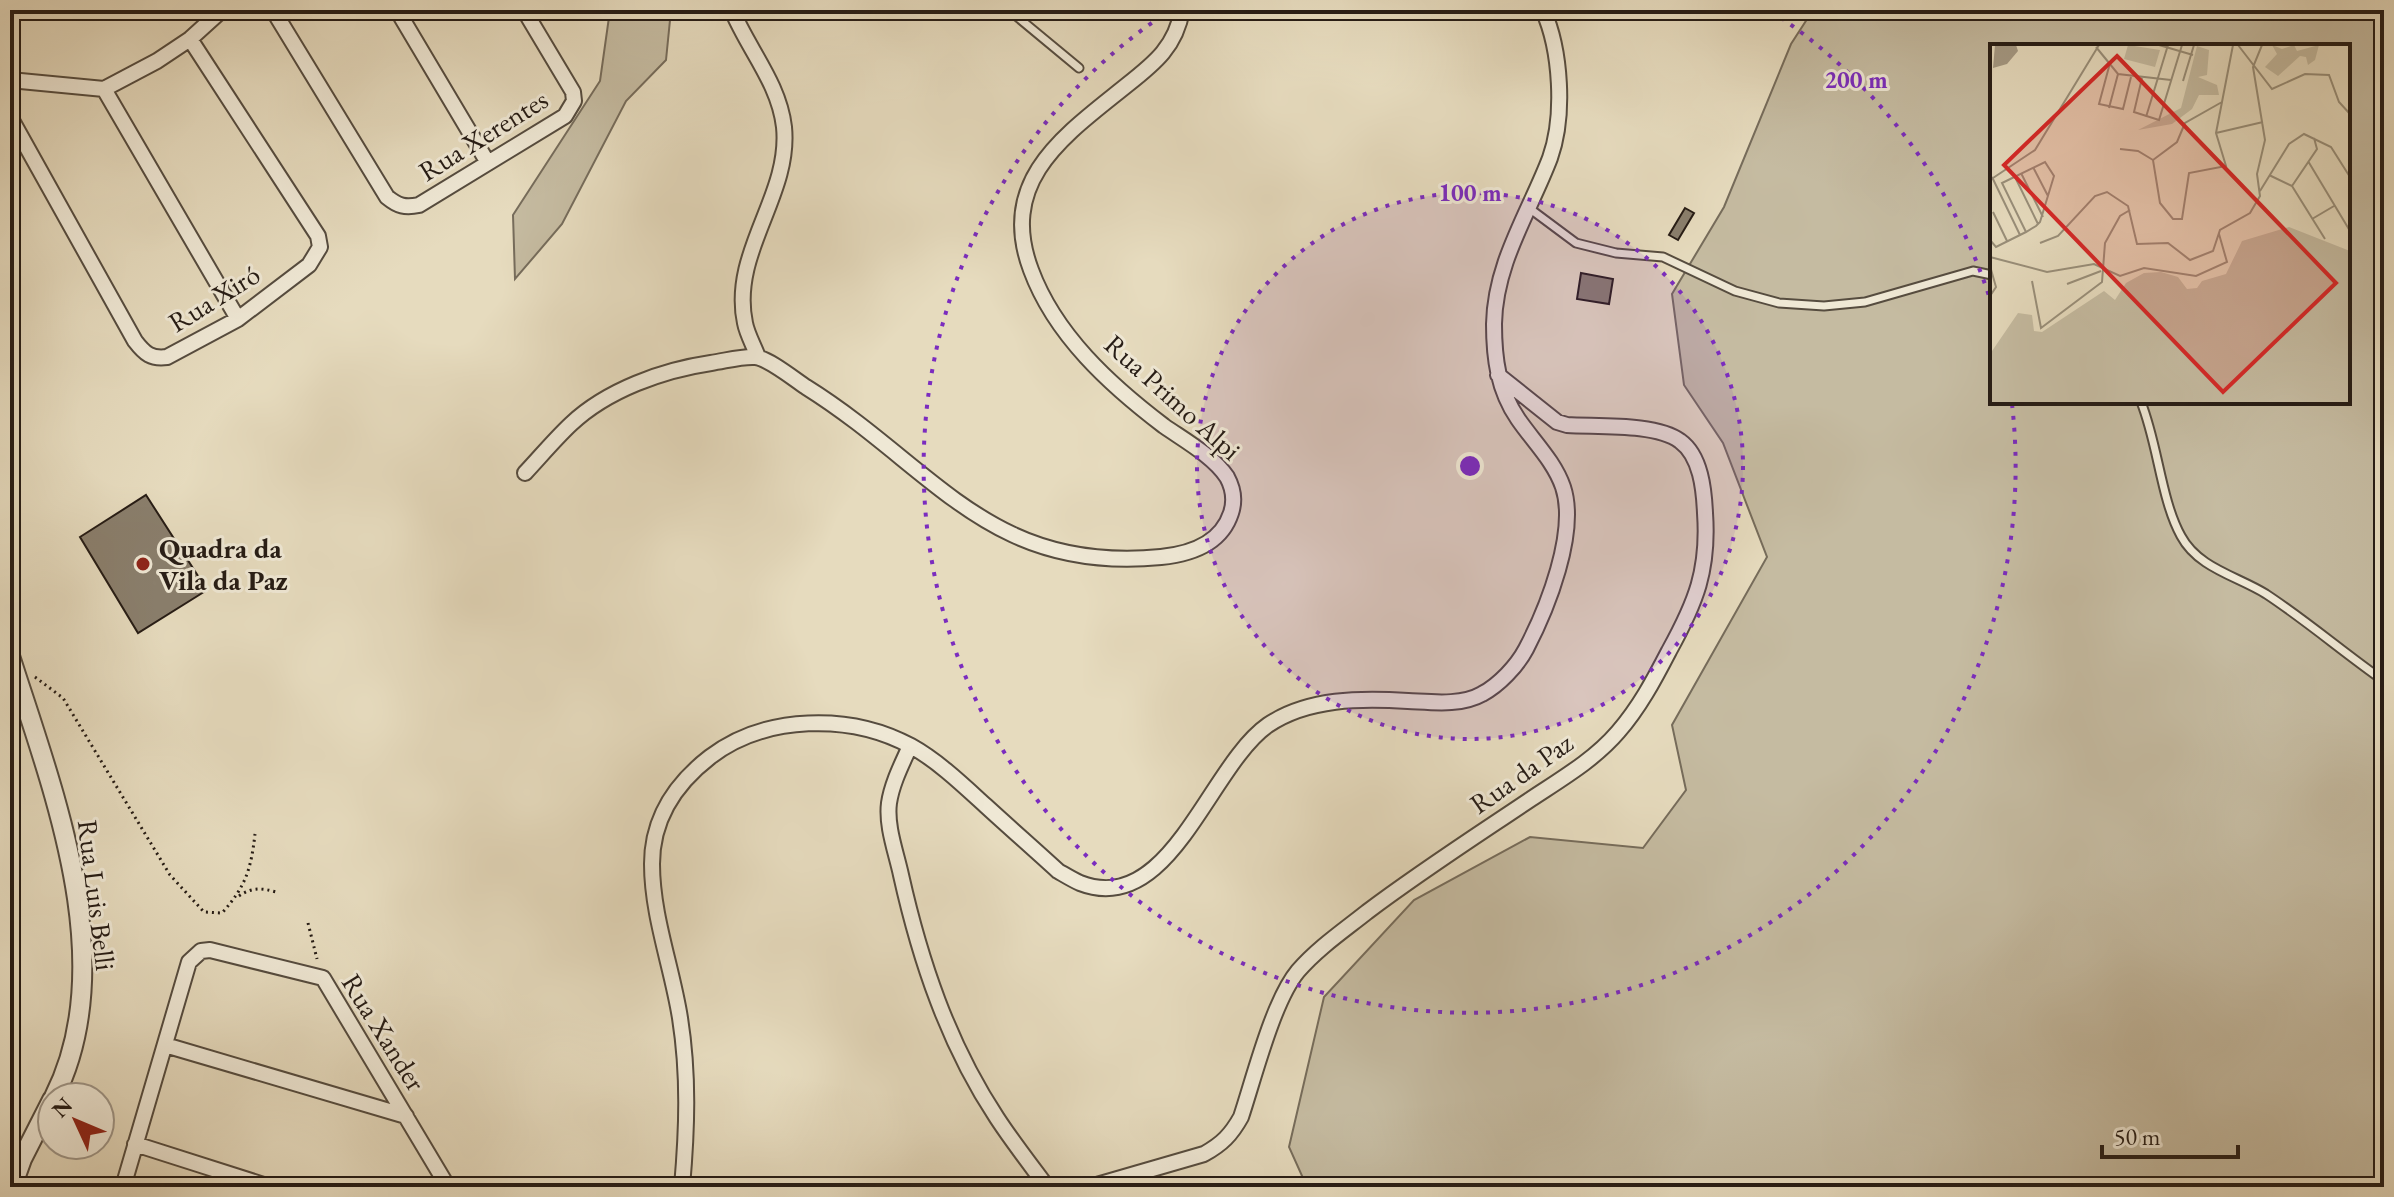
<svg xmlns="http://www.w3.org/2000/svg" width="2394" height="1197" font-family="'EB Garamond',serif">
  <rect width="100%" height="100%" fill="#e6dbbe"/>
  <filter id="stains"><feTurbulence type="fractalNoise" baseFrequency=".0025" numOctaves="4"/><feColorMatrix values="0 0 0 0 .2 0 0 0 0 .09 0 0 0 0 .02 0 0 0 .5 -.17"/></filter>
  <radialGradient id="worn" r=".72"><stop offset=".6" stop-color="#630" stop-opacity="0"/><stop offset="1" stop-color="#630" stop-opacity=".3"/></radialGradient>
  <!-- green -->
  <path fill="#c5bba1" stroke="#766c5b" stroke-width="2" fill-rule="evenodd" d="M610,10H671L666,60L626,101L562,224L515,279L513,215L600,81Z
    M1813,10H2384V1187H1307L1289,1147L1324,997L1414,900L1530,837L1643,848L1686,790L1672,725L1767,557L1723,443L1684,385L1672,294L1724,207L1791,44ZM1992,46H2348V402H1992Z"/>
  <!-- building -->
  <path fill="#8a7f6d" stroke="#261c15" stroke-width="2" d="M1685,208L1694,213L1678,240L1669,235Z
    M1581,273L1613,279L1609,304L1577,299Z
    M146,495L207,590L138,633L80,537Z"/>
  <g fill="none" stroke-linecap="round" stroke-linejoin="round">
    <defs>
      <path id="service" d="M1009,10L1079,68
        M1529,208L1576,243L1616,253L1663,257L1735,291L1779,303L1824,306L1865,302L1973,271L1992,275
        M2141,402C2158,444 2161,500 2181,536C2198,568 2237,576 2266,594C2307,621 2344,653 2384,681"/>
      <path id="minor" d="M273,10L387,197C398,206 405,208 419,205L565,116L574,101L573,92L524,10
        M397,10L488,163
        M732,10C748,49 779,83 784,127C791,196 730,252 745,323C747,334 754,346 758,357
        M10,80L104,89L157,61L190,39L222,10
        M104,89L238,319
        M10,117L135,341C145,354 151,359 167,357L238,319L309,265L320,247L318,236L190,39
        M525,473C540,457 555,439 571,424C607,390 663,370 711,363C725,361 742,356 755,357C768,358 794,379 806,387C934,467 989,574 1161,557C1191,554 1221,544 1231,513C1235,501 1233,488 1227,477C1213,456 1184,440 1164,426C1110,385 1055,335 1031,270C997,180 1065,135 1127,85C1155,63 1176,46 1182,10
        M910,746C902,764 892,783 889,803C886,826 896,852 901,875C920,960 948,1044 997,1118C1012,1141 1030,1164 1047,1187
        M165,1045L406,1116
        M135,1144L270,1187
        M123,1187L189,962L201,951L210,950L323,978L448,1187
        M682,1187C687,1130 689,1075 680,1018C672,967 652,916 652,864C652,818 675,784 710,757C765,715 850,713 911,746C938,761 963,785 986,806C1010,828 1034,849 1058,871C1065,875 1073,880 1080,883C1170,918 1209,766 1268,725C1308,698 1361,698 1408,701C1431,702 1461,706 1482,694C1499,685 1517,666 1526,649C1547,609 1578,532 1563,487C1554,461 1533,441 1518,419C1498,390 1494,358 1494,324C1495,263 1529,213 1550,158C1565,116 1561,50 1543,10
        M1090,1187L1204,1154C1222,1144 1231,1135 1241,1117C1254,1078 1273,1001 1298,971C1318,948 1343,931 1367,912C1420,872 1476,836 1531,799C1561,779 1594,760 1618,732C1639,708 1654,680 1669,651C1696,602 1709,570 1705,513C1704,490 1701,456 1680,441C1656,423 1597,427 1567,425L1557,422L1498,375"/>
      <path id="tertiary" d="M10,656C52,788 122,963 54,1097
        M12,1187L22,1159L52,1100"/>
    </defs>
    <!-- service casing -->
    <use href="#service" stroke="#564c3f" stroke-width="11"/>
    <!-- minor casing -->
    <use href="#minor" stroke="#564c3f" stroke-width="18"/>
    <!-- tertiary casing -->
    <use href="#tertiary" stroke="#564c3f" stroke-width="22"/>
    <!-- path -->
    <path stroke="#261c15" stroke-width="3" stroke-dasharray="2 4" stroke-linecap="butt" d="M35,677L63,698L170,875L204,912L222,913C246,886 251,869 255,834
      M239,896C252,887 262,888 276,892
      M308,923L317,959"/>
    <!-- service -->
    <use href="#service" stroke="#efe8d5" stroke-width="7"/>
    <!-- minor -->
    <use href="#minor" stroke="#efe8d5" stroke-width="14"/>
    <!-- tertiary -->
    <use href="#tertiary" stroke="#efe8d5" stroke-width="18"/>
  </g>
  <!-- distance rings -->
  <circle cx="1470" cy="466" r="273" fill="#7b2cbf" fill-opacity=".12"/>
  <g fill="none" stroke="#7b2cbf" stroke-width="4" stroke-dasharray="4 8">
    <circle cx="1470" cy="466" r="273"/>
    <path d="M1771 11A546 546 0 0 1 1991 302M2012 404A546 546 0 1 1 1169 11"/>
  </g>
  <!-- markers -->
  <circle fill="#8f2418" stroke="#efe8d5" stroke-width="3" cx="143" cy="564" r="8"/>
  <g text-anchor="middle" stroke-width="6" stroke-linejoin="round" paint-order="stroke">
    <!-- street labels -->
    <g font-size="28" fill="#261c15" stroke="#efe8d5">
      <text transform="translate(483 135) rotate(-32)" y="10">Rua Xerentes</text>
      <text transform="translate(214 298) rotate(-32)" y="10">Rua Xiró</text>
      <text transform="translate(1173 397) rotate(42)" y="10">Rua Primo Alpi</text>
      <text transform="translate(1521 773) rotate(-35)" y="10">Rua da Paz</text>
      <text transform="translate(97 895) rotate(83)" y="10">Rua Luis Belli</text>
      <text transform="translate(384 1032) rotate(58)" y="10">Rua Xander</text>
    </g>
    <!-- poi labels -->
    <g font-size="28" font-weight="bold" fill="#261c15" stroke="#efe8d5" text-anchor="start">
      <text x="159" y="558">Quadra da<tspan x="159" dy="32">Vila da Paz</tspan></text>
    </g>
  </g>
  <!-- overview -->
  <g transform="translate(1990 44)">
    <rect width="360" height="360" fill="#e6dbbe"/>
    <path d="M138,1L170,6L165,23L134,15ZM282,1L292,5L304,1L307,7L329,1L325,16L318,21L316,13L310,12L288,32L275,23L287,10ZM207,2L219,6L217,31L208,33L227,41L229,51H209L202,65L182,80L148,86L191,64ZM299,183L360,207V359H0V310L28,269L42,271L44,287L52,288L114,247L125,256L136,239L154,229L171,228L188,233L197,245L207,244L212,237L236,230L252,197Z" fill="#c5bba1"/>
    <path d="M5,1H26L28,7L17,20L3,24Z" fill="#a59a85"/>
    <path fill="none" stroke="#998f7a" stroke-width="2" d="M169,1L203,11M248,1L282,45L315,30L339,31L349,58L360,70M106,3L128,30L181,36M120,19L109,60L133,65L141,33M152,34L144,68L169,76L192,1M193,37L204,1M119,64L128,30M156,73L178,1M226,89L273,78M130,105L148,107L163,116L170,159L183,175H192L199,129L236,122L226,89L243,1M163,116L187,98L195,79L232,58M318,117L360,187M43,123L58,152M31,129L53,173M279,131L302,142L335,195M2,133L30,191M25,133L48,180M0,136L45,106L109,1M302,142L327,105L324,94M270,147L299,100L314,90L341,103L360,133M3,168L17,197M322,175L344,162M0,196L6,203L36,188L46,182L50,178L64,132L55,118L12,139L36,188M50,199L68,192L105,152L117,148L138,162L147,200L178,199L200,216L223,207L230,186L260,169L270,152L267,130L275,96L263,23L272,1M0,213L57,228L104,220L130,232L154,224L206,232L237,218L229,190M0,222L6,243L0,252M42,237L51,284L112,238L115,199L130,172L140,166M77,240L111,227"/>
    <path fill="#d62828" fill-opacity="0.15" stroke="#d62828" stroke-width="4" d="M127,12L346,239L233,348L14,121Z"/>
    <rect width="360" height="360" fill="none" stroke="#261c15" stroke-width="4"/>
  </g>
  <circle cx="1470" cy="466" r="12" fill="#7b2cbf" stroke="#efe8d5" stroke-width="4"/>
  <g font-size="24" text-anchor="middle" font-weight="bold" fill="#7b2cbf" stroke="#efe8d5" stroke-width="6" stroke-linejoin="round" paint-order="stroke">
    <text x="1856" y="88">200 m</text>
    <text x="1470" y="201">100 m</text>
  </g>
  <!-- margin -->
  <rect width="2394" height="1197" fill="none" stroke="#e6dbbe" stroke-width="40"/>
  <rect x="12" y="12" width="2370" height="1173" fill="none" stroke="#261c15" stroke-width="4"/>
  <rect x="20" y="20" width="2354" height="1157" fill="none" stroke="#261c15" stroke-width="2"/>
  <!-- north arrow -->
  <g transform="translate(76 1121) rotate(314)"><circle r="38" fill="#efe8d5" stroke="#9f9688" stroke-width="2"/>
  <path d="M0-6L14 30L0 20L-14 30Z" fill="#8f2418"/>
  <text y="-12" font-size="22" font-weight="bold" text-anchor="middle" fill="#261c15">N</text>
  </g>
  <!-- scale -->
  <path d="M2102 1145v12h136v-12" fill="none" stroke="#261c15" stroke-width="4"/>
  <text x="2114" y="1145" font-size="24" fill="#261c15" stroke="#efe8d5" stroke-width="6" paint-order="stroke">50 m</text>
  <rect width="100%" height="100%" filter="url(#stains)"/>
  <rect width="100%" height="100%" fill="url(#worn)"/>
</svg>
